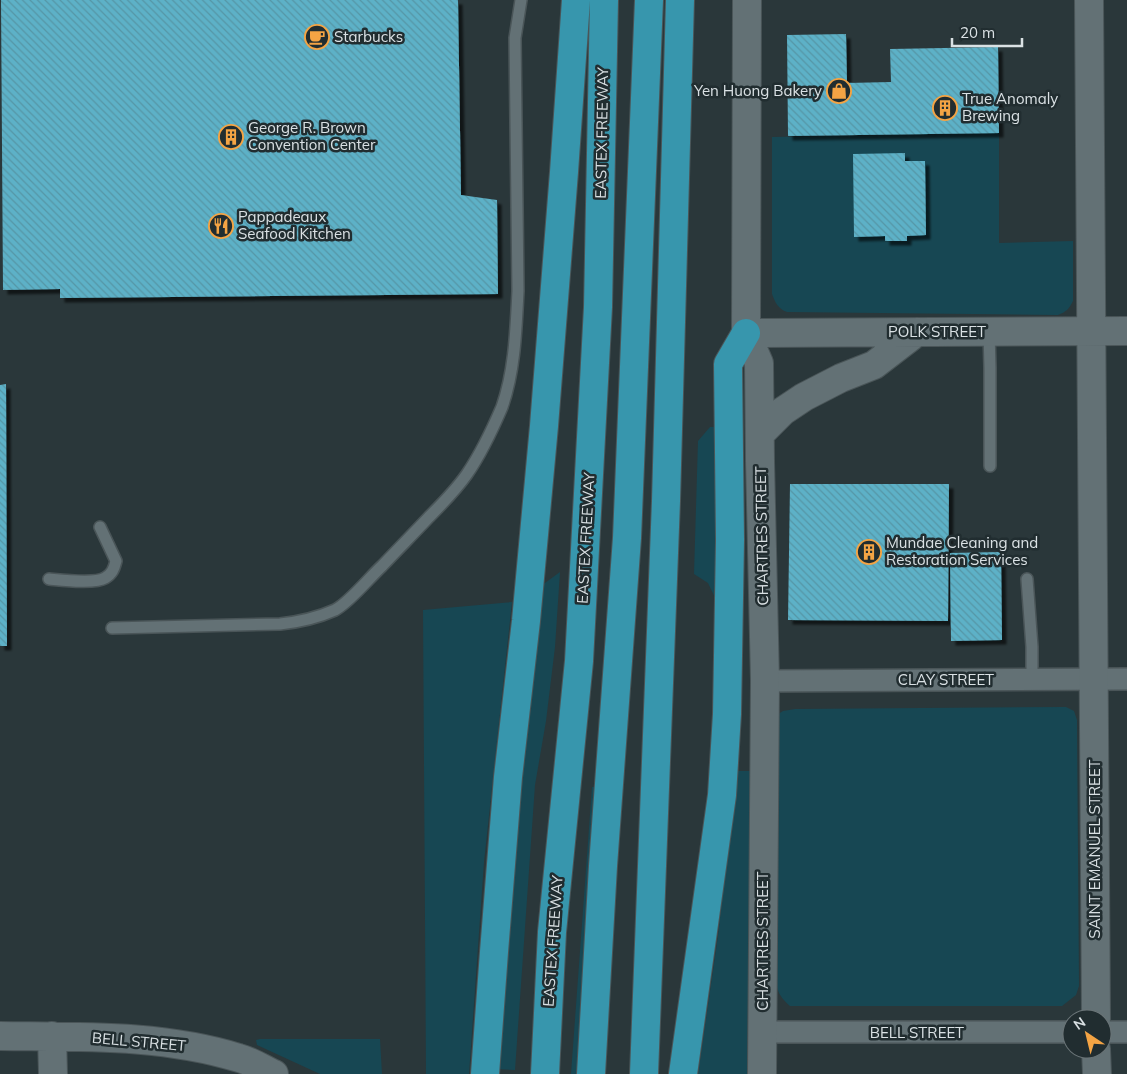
<svg xmlns="http://www.w3.org/2000/svg" width="1127" height="1074" font-family="Mulish,sans-serif">
  <defs>
    <pattern id="building-back-hatch" width="6" height="6" patternUnits="userSpaceOnUse" patternTransform="scale(1.25)"><rect width="6" height="6" fill="#5db1c7"/><path d="M-1 5l2 2M0 0l6 6M5-1l2 2" fill="none" stroke="#5696a6"/></pattern>
    <filter id="shadow"><feDropShadow dx="4.5" dy="4.5" stdDeviation="1" flood-color="#0009"/></filter>
  </defs>
  <rect width="100%" height="100%" fill="#2a373a"/>
  <!-- green -->
  <path fill="#174753" d="M999,133V243L1073,241V301C1069,309 1066,312 1058,315L787,312C778,309 775,302 772,294V137Z
    M710,427H716L718,604L708,583L694,574L698,441Z
    M560,572L555,647L546,721L535,785L515,1070L495,1069L538,588Z
    M512,602L484,862L469,1074H426L423,610Z
    M1066,707L1074,711L1077,720L1079,986L1076,995L1062,1006H790C779,996 777,991 775,976V716L783,711L795,709Z
    M736,771H751L747,1074H698L718,936Z
    M592,787H598L581,1074H571Z
    M260,1039H380L382,1074H320L257,1045L256,1040Z"/>
  <!-- building -->
  <path fill="url(#building-back-hatch)" filter="url(#shadow)" d="M1,0H458L461,195L497,200L498,294L60,298V289L3,290Z
    M846,34L847,83L891,82L890,49L998,47L999,133L788,136L787,35Z
    M905,153V161H925L926,235L907,236V241H885V236L854,237L853,154Z
    M6,384L7,646H0V385Z
    M790,484H949L948,621L788,620Z
    M1001,552L1002,640L951,641L950,553Z"/>
  <g fill="none" stroke-linecap="round" stroke-linejoin="round">
    <defs>
      <path id="lane" d="M989,332L990,368V466
        M49,579C61,580 95,584 105,578C112,574 114,569 116,561L100,527
        M1027,579L1032,647V679
        M112,628L280,624C299,622 317,618 335,610C349,603 370,577 382,566C398,549 414,533 429,517C443,503 456,490 467,474C480,455 493,428 502,407C515,370 516,329 518,291L515,38L521,0"/>
      <path id="street" d="M765,681L1127,679
        M762,1032H1072
        M1102,1032H1127"/>
      <path id="secondary" d="M747,0L746,333L759,363L760,461L765,681L762,1074
        M1089,0L1096,1019
        M746,333L1127,331
        M760,434L783,411L804,397L841,378L874,365L917,332
        M0,1036C80,1037 162,1034 239,1058C251,1061 263,1069 274,1074
        M52,1036L53,1074
        M1096,1049L1097,1074"/>
      <path id="highway" d="M485,1074L494,952L508,777L526,621L544,426L564,172L576,0
        M545,1074L552,932L579,661L598,307L604,0
        M591,1074L603,866L627,538L649,0
        M644,1074L666,501L680,0
        M683,1074L722,795L727,714L730,540L728,364L746,333"/>
    </defs>
    <!-- lane casing -->
    <use href="#lane" stroke="#4a5558" stroke-width="14"/>
    <!-- street casing -->
    <use href="#street" stroke="#4a5558" stroke-width="24"/>
    <!-- secondary casing -->
    <use href="#secondary" stroke="#4a5558" stroke-width="30"/>
    <!-- highway casing -->
    <use href="#highway" stroke="#4a5558" stroke-width="30"/>
    <!-- lane -->
    <use href="#lane" stroke="#637175" stroke-width="11"/>
    <!-- street -->
    <use href="#street" stroke="#637175" stroke-width="21"/>
    <!-- secondary -->
    <use href="#secondary" stroke="#637175" stroke-width="28"/>
    <!-- highway -->
    <use href="#highway" stroke="#3796ad" stroke-width="28"/>
  </g>
  <!-- icons -->
  <defs>
    <symbol id="cafe-ring" viewBox="-11 -11 22 22"><circle r="9.5" fill="#212d30" stroke="#f4a444" stroke-width="1.5"/><path d="M-5.5-4.5H6V0H3Q3 3.5 0 3.5H-2.5Q-5.5 3.5-5.5 0ZM3-3.2v2h1.7v-2ZM-6 4.5H4V6H-6Z" fill="#f4a444"/></symbol>
    <symbol id="shop-ring" viewBox="-11 -11 22 22"><circle r="9.5" fill="#212d30" stroke="#f4a444" stroke-width="1.5"/><path d="M-5-2.5h2.3a2.7 3.5 0 0 1 5.4 0H5L5.5 6h-11ZM-1.5-2.5h3a1.5 2.3 0 0 0-3 0Z" fill="#f4a444"/></symbol>
    <symbol id="building-ring" viewBox="-11 -11 22 22"><circle r="9.5" fill="#212d30" stroke="#f4a444" stroke-width="1.5"/><path d="M-4-6H4V6H1V3H-1V6H-4ZM-2.5-4.3h1.7v1.8h-1.7ZM.8-4.3h1.7v1.8H.8ZM-2.5-1h1.7V.8h-1.7ZM.8-1h1.7V.8H.8Z" fill="#f4a444"/></symbol>
    <symbol id="restaurant-ring" viewBox="-11 -11 22 22"><circle r="9.5" fill="#212d30" stroke="#f4a444" stroke-width="1.5"/><path d="M-5-6h1v4h1v-4h1v4h1v-4h1v5L-1.5 .5V6h-2V.5L-5-1ZM5-6V6H3V1.5H1.5Q1.5-4 5-6Z" fill="#f4a444"/></symbol>
  </defs>
  <g fill-rule="evenodd">
    <use href="#cafe-ring" x="303" y="23" width="28" height="28"/>
    <use href="#shop-ring" x="825" y="77" width="28" height="28"/>
    <use href="#building-ring" x="931" y="94" width="28" height="28"/>
    <use href="#building-ring" x="217" y="123" width="28" height="28"/>
    <use href="#restaurant-ring" x="207" y="212" width="28" height="28"/>
    <use href="#building-ring" x="855" y="538" width="28" height="28"/>
  </g>
  <g text-anchor="middle" stroke-width="5" stroke-linejoin="round" paint-order="stroke">
    <!-- poi labels -->
    <g font-size="15" fill="#dae1e4" stroke="#212d30" text-anchor="start">
      <text x="334" y="42">Starbucks</text>
      <text x="822" y="96" text-anchor="end">Yen Huong Bakery</text>
      <text x="962" y="104">True Anomaly<tspan x="962" dy="17">Brewing</tspan></text>
      <text x="248" y="133">George R. Brown<tspan x="248" dy="17">Convention Center</tspan></text>
      <text x="238" y="222">Pappadeaux<tspan x="238" dy="17">Seafood Kitchen</tspan></text>
      <text x="886" y="548">Mundae Cleaning and<tspan x="886" dy="17">Restoration Services</tspan></text>
    </g>
    <!-- street labels -->
    <g font-size="15" fill="#dae1e4" stroke="#212d30">
      <text transform="translate(602 133) rotate(-89)" y="5">EASTEX FREEWAY</text>
      <text x="937" y="337">POLK STREET</text>
      <text transform="translate(762 536) rotate(-91)" y="5">CHARTRES STREET</text>
      <text transform="translate(586 538) rotate(-87)" y="5">EASTEX FREEWAY</text>
      <text x="946" y="685">CLAY STREET</text>
      <text transform="translate(1095 849) rotate(-90)" y="5">SAINT EMANUEL STREET</text>
      <text transform="translate(553 941) rotate(-86)" y="5">EASTEX FREEWAY</text>
      <text transform="translate(763 941) rotate(-90)" y="5">CHARTRES STREET</text>
      <text x="917" y="1038">BELL STREET</text>
      <text transform="translate(139 1042) rotate(5)" y="5">BELL STREET</text>
    </g>
  </g>
  <!-- north arrow -->
  <g transform="translate(1087 1034) rotate(325)"><circle r="24" fill="#212d30" stroke="#6b7578"/>
  <path d="M0-4L9 19L0 12L-9 19Z" fill="#f4a444"/>
  <text y="-8" font-size="14" font-weight="bold" text-anchor="middle" fill="#dae1e4">N</text>
  </g>
  <!-- scale -->
  <path d="M952 38v8h70v-8" fill="none" stroke="#dae1e4" stroke-width="2.5"/>
  <text x="960" y="38" font-size="15" fill="#dae1e4" stroke="#212d30" stroke-width="4" paint-order="stroke">20 m</text>
</svg>
